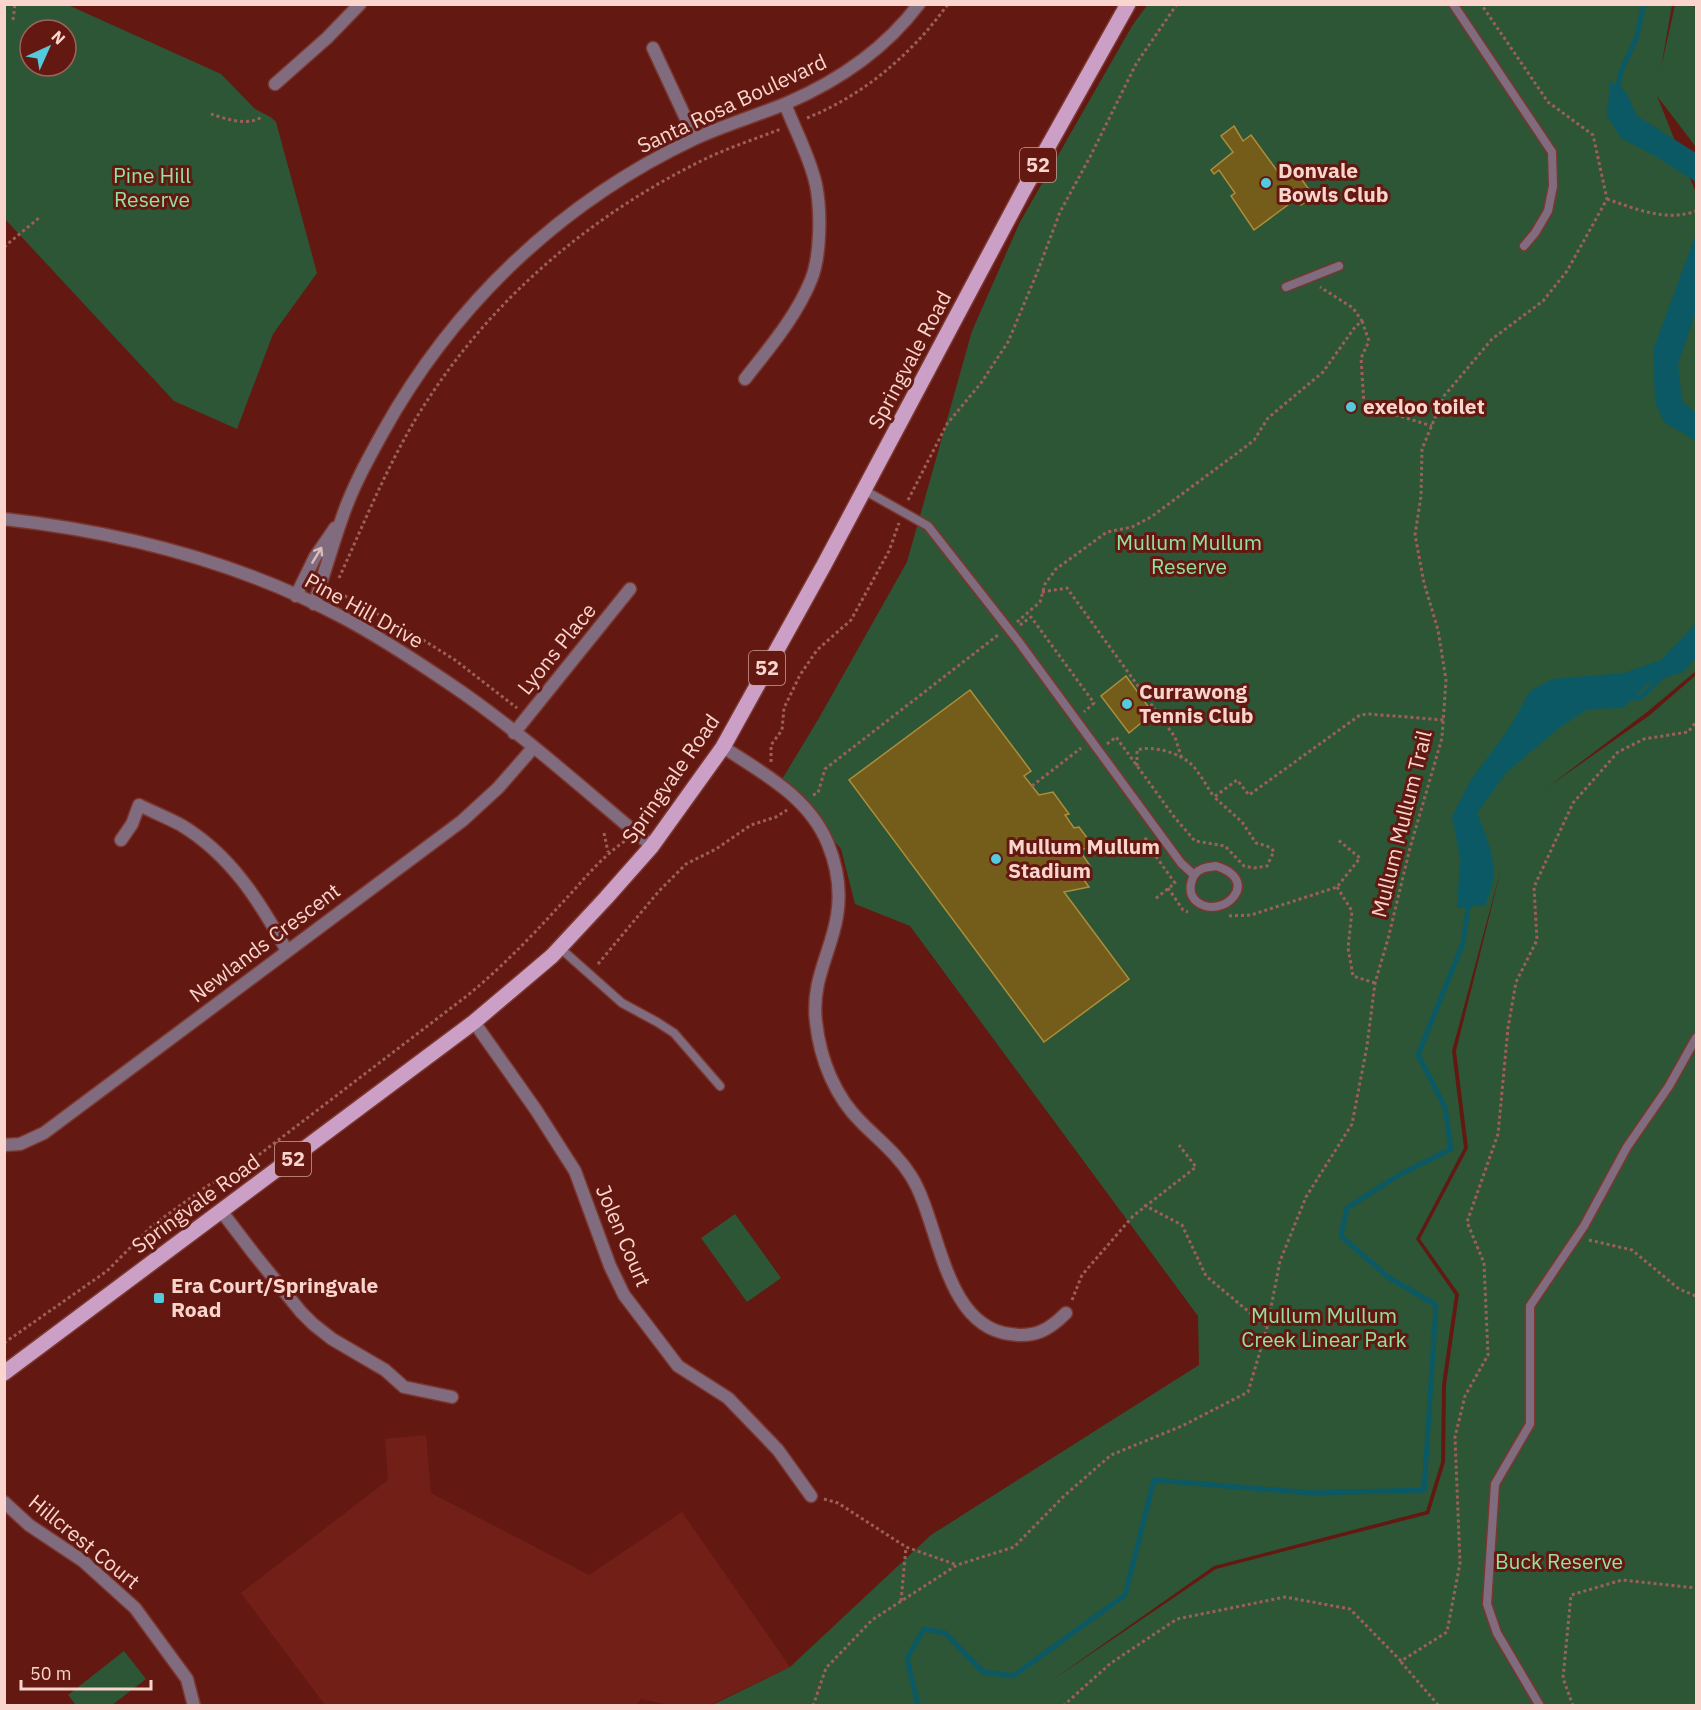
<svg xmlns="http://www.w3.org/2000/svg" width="1701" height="1710" font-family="'IBM Plex Sans',sans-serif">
  <rect width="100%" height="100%" fill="#631911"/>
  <!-- built -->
  <path fill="#721f17" d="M426,1435L431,1493L589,1575L682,1512L790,1667L710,1705H669L641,1699L636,1706L325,1705L241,1593L388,1480L385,1439Z"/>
  <!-- green -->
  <path fill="#2d5636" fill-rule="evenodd" d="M1148,4L1672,5L1661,68L1675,5H1693L1696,9V147L1657,96L1696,193V671L1647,712L1548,787L1650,715L1696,675V1705L710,1706L790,1667L931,1535L1199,1365L1198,1316L910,926L855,904L841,849L798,798L781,781L819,718L907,562L972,331L1020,222L1132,26ZM1501,869L1456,1051L1468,1148L1420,1239L1459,1294L1446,1385L1445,1462L1429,1514L1216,1569L1051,1681L1214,1566L1426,1511L1441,1462L1442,1385L1455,1295L1416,1239L1464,1148L1452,1051Z
    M4,5H68L221,74L254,108C262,114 269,114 276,122L317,273L273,334L237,429L174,401L5,219ZM30,30H66V66H30Z
    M735,1214L781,1278L747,1302L701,1238Z
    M124,1651L146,1679L112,1705H76L68,1695Z"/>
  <!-- water -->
  <path fill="#0b5964" d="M1610,81L1626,92L1637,116L1696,153V192V182L1655,156L1621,138L1607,116Z
    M1696,234V312L1678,364L1682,401L1696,413V441L1664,422L1655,402L1653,350Z
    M1696,623V658L1683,672L1647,684L1623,708L1588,709L1559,728L1506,773L1477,813C1490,845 1502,871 1485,905L1457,908L1460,858L1452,816L1471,780L1510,727L1530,691L1552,679L1624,673L1661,660Z"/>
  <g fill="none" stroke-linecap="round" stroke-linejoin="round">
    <!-- stream -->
    <path stroke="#0b5964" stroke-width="5" d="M1617,93L1621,71L1636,39L1644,4
      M1627,698H1640L1663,676
      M918,1706L907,1658L924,1629L945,1633L983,1672L1013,1676L1125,1595L1154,1480L1311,1493L1424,1490L1436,1305L1388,1277L1341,1236L1347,1208L1399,1175L1451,1149L1445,1107L1418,1055L1463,943L1469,902"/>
  </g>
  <!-- building -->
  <path fill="#745d1a" stroke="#ac8e3b" stroke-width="1.5" d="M1234,126L1243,141L1251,135L1278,172L1290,164L1314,196L1301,205L1296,199L1254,230L1231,196L1235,193L1219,170L1214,174L1211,170L1233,152L1221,136Z
    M1350,404H1353L1355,408L1350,411L1348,407Z
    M1126,676L1153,713L1129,733L1101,696Z
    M970,690L1031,771L1024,776L1039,795L1053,792L1069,814L1065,815L1074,828L1079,827L1094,847L1079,850L1091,867L1077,870L1089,887L1064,892L1129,979L1044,1042L849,780Z"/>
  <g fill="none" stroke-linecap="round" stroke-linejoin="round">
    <defs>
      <path id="lane" d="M1453,4L1552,152L1553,186L1548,211L1535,233L1524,246
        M1286,287L1339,266
        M864,490L928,526L1019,642L1181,863L1194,875
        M1216,866C1264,881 1221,922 1196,901C1186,892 1191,873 1202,869C1206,867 1212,867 1216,866Z
        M560,948L622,1003L657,1022L674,1033L720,1086
        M1540,1706L1497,1633L1487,1604L1495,1484L1530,1424V1306L1584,1226L1627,1147L1669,1086L1696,1038"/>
      <path id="street" d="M653,48L695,138
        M275,84L327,38L360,4
        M745,379C769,348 796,317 811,280C821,256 821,210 816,185C810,157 795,130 785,104
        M4,519C121,532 238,562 342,617C378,636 413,659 447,682C519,730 585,791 652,846
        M296,596L315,557L335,528
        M314,604C324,575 332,546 342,518C352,488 368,459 383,432C454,304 561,202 694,139C724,125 756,116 787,103C838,81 885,49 919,4
        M514,733L630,589
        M723,747C764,774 809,797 828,844C837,866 841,892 837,916C831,953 811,980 816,1022C820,1059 835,1097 862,1123C880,1141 898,1155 911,1176C940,1222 943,1326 1010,1334C1035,1338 1049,1330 1066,1313
        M121,840L132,824L139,805C153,812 168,818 181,825C231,855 260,902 287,951
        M474,1022L536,1110L575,1171L610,1266L624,1295L678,1366L728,1398L778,1450L811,1496
        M4,1145L20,1144L44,1133L462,821L498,788L533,748
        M222,1212L254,1254L301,1312L313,1324L332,1339L385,1370L404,1387L452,1397
        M4,1502L29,1525L83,1561L135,1608L187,1679L194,1706"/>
      <path id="primary" d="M4,1373L474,1022L552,956L606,898L652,846L723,747L824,565L1022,193L1128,4"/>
    </defs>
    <!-- lane casing -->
    <use href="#lane" stroke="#7b372f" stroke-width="11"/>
    <!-- street casing -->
    <use href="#street" stroke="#7b372f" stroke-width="15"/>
    <!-- primary casing -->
    <use href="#primary" stroke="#7b372f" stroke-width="18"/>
    <!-- path -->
    <path stroke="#9c6059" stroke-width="3" stroke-dasharray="3 3" stroke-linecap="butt" d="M13,20L15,4
      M211,114C226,119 249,127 263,116
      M807,118C864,95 912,54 948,4
      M1607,199C1636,209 1666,222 1696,211
      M4,247L40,217
      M1362,321L1369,341L1361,358L1364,405L1432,426
      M908,500L947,424L981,383L1008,342L1037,273L1060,212L1090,157L1136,64L1177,4
      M339,578C365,521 389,461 423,407C491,300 588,217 701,161C727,148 755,139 781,129
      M334,590L412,633L455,660L517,708
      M1042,592L1067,588L1175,737L1182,759
      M1017,622L1040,602L1045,584L1056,569L1107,532L1132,527L1151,517L1244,448L1254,440L1268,418L1323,372L1355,327L1362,321L1353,308L1320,287
      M1020,625L1031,617L1094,703L1084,712
      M1107,744L1116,737L1175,818L1195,841L1225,846L1244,866L1254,868L1267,866L1274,851L1267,846L1256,843L1242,822L1214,797L1237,780L1249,795L1360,715L1369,714L1444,720
      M771,762V745L782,730L784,708L800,675L817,650L851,620L889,551L899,523
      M1137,766V750C1153,745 1181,753 1193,766C1201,775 1207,787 1214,797
      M1032,786L1081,748
      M813,795L818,793L825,769L998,635
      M604,833L608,852
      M1147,838L1144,840L1175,883L1155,899
      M1337,887L1352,911L1348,948L1353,976L1375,983
      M1168,888L1183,910L1188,912
      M1229,916L1251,915L1337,887L1360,858L1337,839
      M598,964L659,891L686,864L716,849L751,825L776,817L787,810
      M1144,1205L1182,1225L1206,1276L1267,1327
      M1589,1240L1632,1250L1679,1289L1696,1296
      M1072,1300L1082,1275L1133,1216L1196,1167L1179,1145
      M4,1343L107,1271L153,1225L207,1186L243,1167L468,995C502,967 532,936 562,903C582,882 600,858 625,841
      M824,1499L838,1503L906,1547L957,1565
      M901,1601L906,1547
      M1401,1662L1439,1706
      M813,1706L826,1668L872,1620L957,1565L1014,1547L1064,1496L1111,1455L1182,1426L1248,1392L1267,1328L1280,1261L1306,1197L1352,1124L1367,1046L1375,983L1388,939L1410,848L1442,738L1446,680L1438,630L1424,583L1415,535L1421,496L1422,449L1444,396L1492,339L1543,301L1567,271L1607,199L1593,135L1548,102L1481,4
      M1063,1706L1111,1663L1177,1619L1285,1597L1350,1609L1401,1661L1447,1632L1460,1563L1455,1437L1465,1396L1488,1355L1484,1263L1467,1222L1498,1134L1508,1028L1516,982L1537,940L1534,887L1573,803L1618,752L1644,739L1688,732L1696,722
      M1573,1706L1563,1678L1571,1595L1622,1580L1696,1588"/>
    <!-- lane -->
    <use href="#lane" stroke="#816c7f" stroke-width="8"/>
    <!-- street -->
    <use href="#street" stroke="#816c7f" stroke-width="12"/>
    <!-- primary -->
    <use href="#primary" stroke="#cb9fc6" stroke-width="15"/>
  </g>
  <!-- one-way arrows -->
  <defs><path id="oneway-shaft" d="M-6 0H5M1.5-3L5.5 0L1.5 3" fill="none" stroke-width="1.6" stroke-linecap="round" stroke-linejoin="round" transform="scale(1.5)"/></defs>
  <use stroke="#dcbbba" href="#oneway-shaft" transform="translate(317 555) rotate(-59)"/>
  <!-- markers -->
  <g fill="#54cadd" stroke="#631911" stroke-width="2">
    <circle cx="1266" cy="183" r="6"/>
    <circle cx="1351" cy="407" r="6"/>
    <circle cx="1127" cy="704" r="6"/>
    <circle cx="996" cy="859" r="6"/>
    <rect x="153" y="1292" width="12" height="12" rx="3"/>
  </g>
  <g text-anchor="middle" stroke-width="6" stroke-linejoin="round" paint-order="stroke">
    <!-- shield labels -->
    <g fill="#631911" stroke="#cd9d95" stroke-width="1.5">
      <rect x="1020" y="148" width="36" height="34" rx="4.5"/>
      <rect x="749" y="651" width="36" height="34" rx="4.5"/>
      <rect x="275" y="1142" width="36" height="34" rx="4.5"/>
    </g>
    <g font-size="20" font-weight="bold" fill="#fad5ce">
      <text x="1038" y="172">52</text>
      <text x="767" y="675">52</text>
      <text x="293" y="1166">52</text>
    </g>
    <!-- street labels -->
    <g font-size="21" fill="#fad5ce" stroke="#631911">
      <text transform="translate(732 104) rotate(-25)" y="7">Santa Rosa Boulevard</text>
      <text transform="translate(910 360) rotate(-62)" y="7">Springvale Road</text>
      <text transform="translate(364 611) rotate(29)" y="7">Pine Hill Drive</text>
      <text transform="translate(557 649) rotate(-51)" y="7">Lyons Place</text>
      <text transform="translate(671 779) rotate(-55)" y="7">Springvale Road</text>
      <text transform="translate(1402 824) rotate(-76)" y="7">Mullum Mullum Trail</text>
      <text transform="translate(265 943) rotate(-37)" y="7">Newlands Crescent</text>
      <text transform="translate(196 1204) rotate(-36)" y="7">Springvale Road</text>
      <text transform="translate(623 1236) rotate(67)" y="7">Jolen Court</text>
      <text transform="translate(84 1542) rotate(39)" y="7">Hillcrest Court</text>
    </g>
    <!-- poi labels -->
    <g font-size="21" font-weight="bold" fill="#fad5ce" stroke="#631911" text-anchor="start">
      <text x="1278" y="178">Donvale<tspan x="1278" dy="24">Bowls Club</tspan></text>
      <text x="1363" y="414">exeloo toilet</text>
      <text x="1139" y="699">Currawong<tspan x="1139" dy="24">Tennis Club</tspan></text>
      <text x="1008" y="854">Mullum Mullum<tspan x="1008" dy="24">Stadium</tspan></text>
      <text x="171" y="1293">Era Court/Springvale<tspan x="171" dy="24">Road</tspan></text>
    </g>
    <!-- park labels -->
    <g font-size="21" fill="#92e1a1" stroke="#631911">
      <text x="152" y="183">Pine Hill<tspan x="152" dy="24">Reserve</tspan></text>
      <text x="1189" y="550">Mullum Mullum<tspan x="1189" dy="24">Reserve</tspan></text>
      <text x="1324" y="1323">Mullum Mullum<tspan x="1324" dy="24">Creek Linear Park</tspan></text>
      <text x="1559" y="1569">Buck Reserve</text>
    </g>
  </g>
  <!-- border -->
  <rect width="1701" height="1710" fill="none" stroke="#fad5ce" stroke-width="12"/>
  <!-- north arrow -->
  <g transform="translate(48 48) rotate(45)"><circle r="28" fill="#631911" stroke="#9f645d" stroke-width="1.5"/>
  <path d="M0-4.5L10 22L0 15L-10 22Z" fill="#54cadd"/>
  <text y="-9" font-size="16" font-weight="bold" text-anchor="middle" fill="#fad5ce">N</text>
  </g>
  <!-- scale -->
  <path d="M21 1680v9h130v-9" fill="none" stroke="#fad5ce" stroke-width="3"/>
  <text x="30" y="1680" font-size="18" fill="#fad5ce" stroke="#631911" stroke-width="4.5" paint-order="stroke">50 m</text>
</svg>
